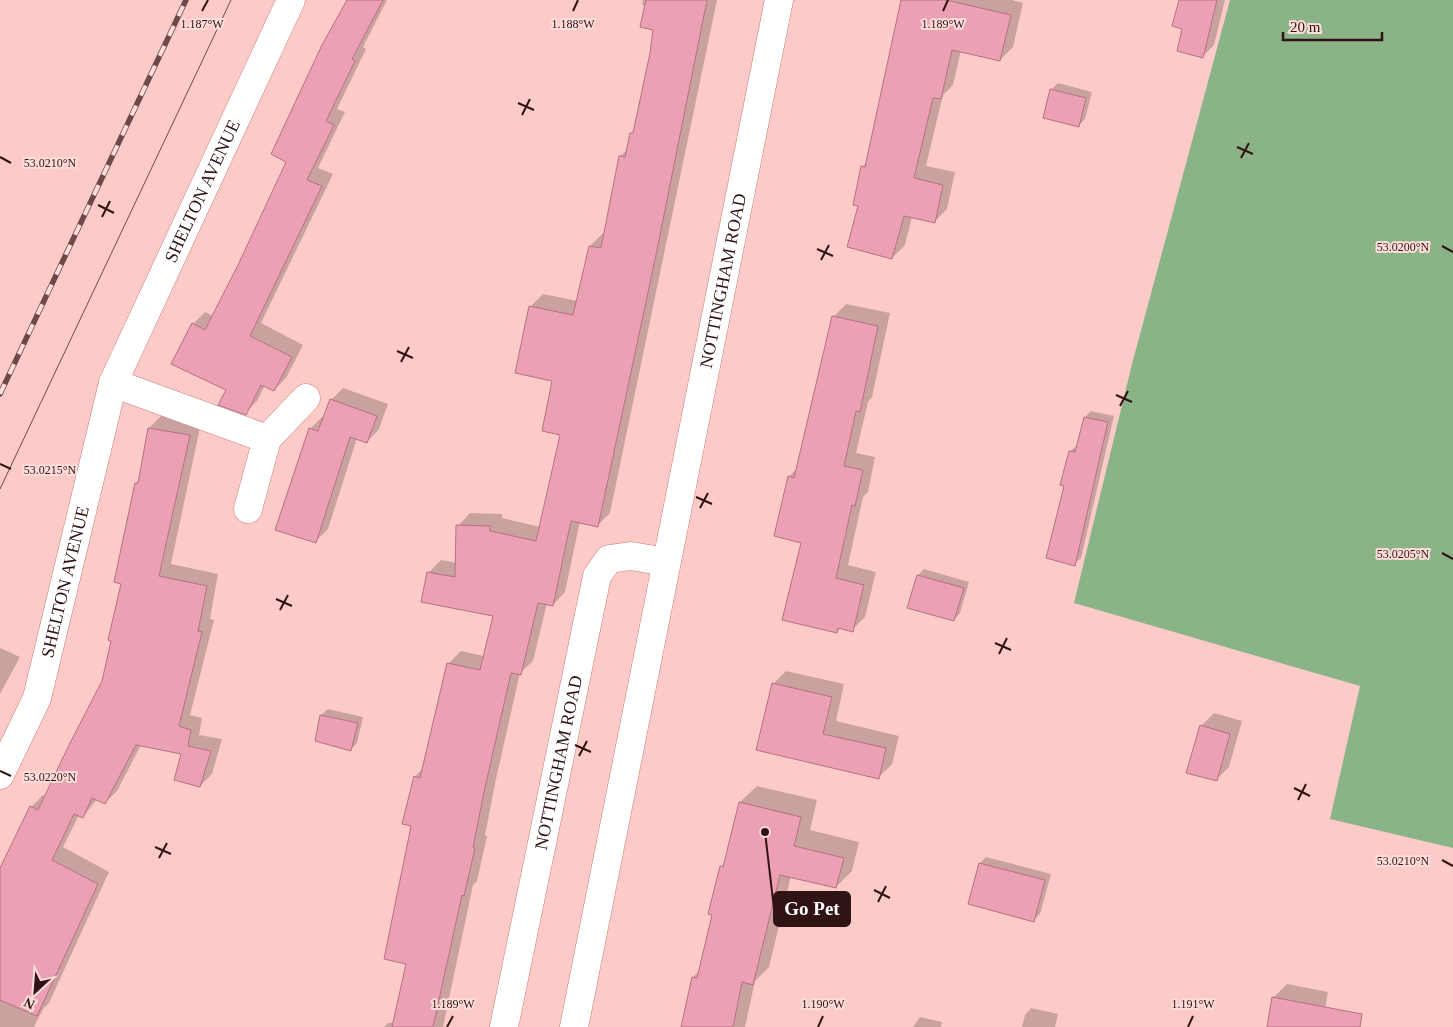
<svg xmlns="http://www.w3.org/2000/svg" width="1453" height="1027" font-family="'Times New Roman',serif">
  <rect width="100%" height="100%" fill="#fccbc8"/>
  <!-- green -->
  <path fill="#8ab487" d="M1230,0H1453V848L1330,819L1360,686L1074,603L1132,364Z"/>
  <!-- shadow -->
  <path fill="#0003" d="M348,0H387L363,47L366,49L337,109L345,112L318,168L333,174L261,323L303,345L286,378L274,390L265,385L257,401L245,413L227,390L193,324L205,312L213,316L239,266L288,161Z
    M643,0H717L610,513L598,525L580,521L565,592L553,605L547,603L533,661L520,673L496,779L485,835L487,836L477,881L473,885L443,1027H384L388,1023H394L407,963L415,777L423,768L448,664L461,651L484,656L494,615L428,573L441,560L457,563L458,526L470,513L502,514V518L540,527L561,434L553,380L530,307L543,294L578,301L590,246L603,233L605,234L620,156L628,149L631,133L636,129L655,29L646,6L642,5Z
    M903,0H1012L1023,3L1013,47L1000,60L961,50L953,85L943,95L926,166L955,172L947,209L934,222L912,217L905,245L892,258L860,205L862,167L867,162Z
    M1180,0H1225L1214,45L1203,56L1183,28Z
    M1058,83L1092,92L1085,119L1078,126L1051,90Z
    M846,304L890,313L872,397L868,402L856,453L875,457L868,492L863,497L848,565L876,572L865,617L852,630L841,628L836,632L803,542L789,477L798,467L833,317Z
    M343,388L388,404L379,429L367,442L357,438L328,529L316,541L310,429L322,417L324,418L331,400Z
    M1091,411L1114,416L1081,558L1074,564L1066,485L1070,451L1078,445L1085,417Z
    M161,416L201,423L171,564L218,574L210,619L214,620L190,715L202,718L199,735L222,739L212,774L200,786L182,753L141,745L117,791L105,803L97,799L83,817L79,815L63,847L109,872L49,1003L43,1009L34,1027H0V870L31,807L43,795L46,797L104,682L122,583L136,483L140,480L149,428Z
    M924,569L969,582L960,613L954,620L918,575Z
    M0,648L20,657L0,694Z
    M786,671L844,684L836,721L899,736L892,764L879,777L758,749L773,684Z
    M328,709L363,717L357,743L351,749L321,715Z
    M1214,713L1242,721L1229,767L1216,780L1201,726Z
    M757,786L817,800L810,830L859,842L852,871L836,887L791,876L769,967L755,981L745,1027H683L693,977L700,970L713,914L721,867L726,861L740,802Z
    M986,857L1051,874L1040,914L1034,920L980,863Z
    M1287,984L1328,992L1322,1027H1268L1274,997Z
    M1031,1008L1058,1014L1055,1027H1022L1025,1015Z
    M920,1017L942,1022L941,1027H913Z"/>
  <!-- building -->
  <path fill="#eca0b3" stroke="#b77083" d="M347,0H383L352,59L355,61L326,121L334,125L307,180L322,186L250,336L292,357L274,391L261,385L246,415L218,405L226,390L171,364L192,323L205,330L238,265L286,162L271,154L322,45Z
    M646,0H707L656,255L598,527L571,521L553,606L538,603L521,675L511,673L484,792L473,848H475L464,896L462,895L433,1027H392L406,964L384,959L411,826L402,824L414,776L420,778L447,663L480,670L493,616L421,602L427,572L455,577L456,525L490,526V531L536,541L560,435L542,431L552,381L515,373L529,306L573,315L589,246L601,248L619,156L625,157L630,133H633L650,53L653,30L640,27Z
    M901,0H946L1011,15L1000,61L952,50L941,99L933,98L914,178L943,185L935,223L904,216L892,259L847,247L858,206L853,205L861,166L865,167Z
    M1179,0H1217L1203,58L1177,51L1182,29L1172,26Z
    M1050,89L1086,98L1079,127L1043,118Z
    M832,316L878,326L860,412L856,411L844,466L863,470L855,506L852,505L836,578L864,585L853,632L838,628L837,633L782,620L801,543L774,536L788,476L794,478Z
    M330,399L377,416L367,443L350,437L316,543L275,530L309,428L318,431Z
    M1084,417L1108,422L1075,566L1046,558L1064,486L1060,485L1069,451L1075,452Z
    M148,428L190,435L159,576L207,586L198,631L202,632L179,726L191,730L188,746L211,751L200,787L174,780L181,754L136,745L105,804L92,798L83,818L74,814L52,860L98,884L37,1016L0,1000V868L30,806L38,810L69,745L102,681L111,641L108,640L121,584L114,582L135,483H138Z
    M917,575L964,588L954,621L907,608Z
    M772,683L832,697L823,734L886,748L879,779L756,750Z
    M320,715L358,723L351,751L315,741Z
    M1200,725L1230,734L1217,781L1186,773Z
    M739,802L801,817L794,846L844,858L836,888L780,875L753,985L742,982L733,1027H681L692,977L697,978L712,915L708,914L720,866L723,867Z
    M979,863L1045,880L1034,922L968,904Z
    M1272,997L1362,1014L1360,1027H1267Z"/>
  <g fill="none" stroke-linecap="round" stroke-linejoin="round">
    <defs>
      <g id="street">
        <path d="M113,383L267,439"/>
        <path d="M248,509L267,439L306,398"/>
        <path id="s1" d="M0,775L37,698L113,383L291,0"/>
        <path id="s2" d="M504,1027L597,576L609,559L631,556L666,562"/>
      </g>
      <g id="secondary">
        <path id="s3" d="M574,1027L779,0"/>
      </g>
    </defs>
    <!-- street casing -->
    <use href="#street" stroke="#c77d79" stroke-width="29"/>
    <!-- secondary casing -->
    <use href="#secondary" stroke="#c77d79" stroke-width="29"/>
    <!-- street -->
    <use href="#street" stroke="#fff" stroke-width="28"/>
    <!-- secondary -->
    <use href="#secondary" stroke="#fff" stroke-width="28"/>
    <!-- tram -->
    <path stroke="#6d4a49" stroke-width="1" d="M0,489L231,0"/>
    <defs>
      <path id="rail" d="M0,394L186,0"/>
    </defs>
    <!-- rail casing -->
    <use href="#rail" stroke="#6d4a49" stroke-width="5.5"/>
    <!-- rail -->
    <use href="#rail" stroke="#feddda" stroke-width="4" stroke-dasharray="11" stroke-linecap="butt"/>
  </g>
  <!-- ticks -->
  <path fill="none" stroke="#301313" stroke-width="2" d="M202,11L208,0M573,11L578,0M943,11L948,0M518,103L534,110M522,115L530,99M1237,147L1253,154M0,157L11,163M1241,158L1249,143M98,205L114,213M102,217L110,201M1442,246L1453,252M817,249L833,256M821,260L829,245M397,351L413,358M401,362L409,347M1116,395L1132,402M1120,406L1128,391M0,464L11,469M696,497L712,504M700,508L708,493M1442,553L1453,559M276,599L292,606M280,610L288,595M995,643L1011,650M999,654L1007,638M575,745L591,752M579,756L587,741M0,771L11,776M1294,788L1310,796M1298,800L1306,784M155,847L171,854M159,858L167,843M1442,860L1453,866M874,890L890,898M878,902L886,886M447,1027L453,1016M818,1027L823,1016M1188,1027L1193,1016"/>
  <g text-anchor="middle" stroke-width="4" stroke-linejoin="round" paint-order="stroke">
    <!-- street labels -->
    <g font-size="18" fill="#301313" stroke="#feddda">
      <text dy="6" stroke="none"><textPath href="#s1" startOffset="621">SHELTON AVENUE</textPath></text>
      <text dy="6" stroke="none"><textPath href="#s3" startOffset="761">NOTTINGHAM ROAD</textPath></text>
      <text dy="6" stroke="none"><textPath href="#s1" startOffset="205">SHELTON AVENUE</textPath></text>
      <text dy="6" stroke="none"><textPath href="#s2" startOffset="270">NOTTINGHAM ROAD</textPath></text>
    </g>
  </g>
  <g font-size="12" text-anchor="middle" fill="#301313" stroke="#feddda" stroke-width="4" stroke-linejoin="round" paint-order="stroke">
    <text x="202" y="28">1.187°W</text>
    <text x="573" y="28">1.188°W</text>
    <text x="943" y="28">1.189°W</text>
    <text x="50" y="167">53.0210°N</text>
    <text x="1403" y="251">53.0200°N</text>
    <text x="50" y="474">53.0215°N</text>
    <text x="1403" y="558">53.0205°N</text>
    <text x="50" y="781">53.0220°N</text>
    <text x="1403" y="865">53.0210°N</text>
    <text x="453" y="1008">1.189°W</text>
    <text x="823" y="1008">1.190°W</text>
    <text x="1193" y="1008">1.191°W</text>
  </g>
  <!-- callouts -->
  <path fill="none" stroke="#301313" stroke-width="2" d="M765 832L774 909"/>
  <circle fill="#301313" stroke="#feddda" stroke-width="2" cx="765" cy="832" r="5"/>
  <rect fill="#301313" stroke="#301313" stroke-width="2" x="774" y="892" width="76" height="34" rx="5"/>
  <g font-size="19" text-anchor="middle" font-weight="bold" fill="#fff">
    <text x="812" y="915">Go Pet</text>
  </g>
  <!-- north arrow -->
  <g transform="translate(35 992) rotate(206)" stroke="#feddda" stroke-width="4" paint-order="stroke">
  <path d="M0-4L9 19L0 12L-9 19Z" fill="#301313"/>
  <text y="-8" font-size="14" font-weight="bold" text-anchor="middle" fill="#301313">N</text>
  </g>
  <!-- scale -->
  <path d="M1283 32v8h99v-8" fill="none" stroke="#301313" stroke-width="2.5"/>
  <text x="1290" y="32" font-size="15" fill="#301313" stroke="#feddda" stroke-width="4" paint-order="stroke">20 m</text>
</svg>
